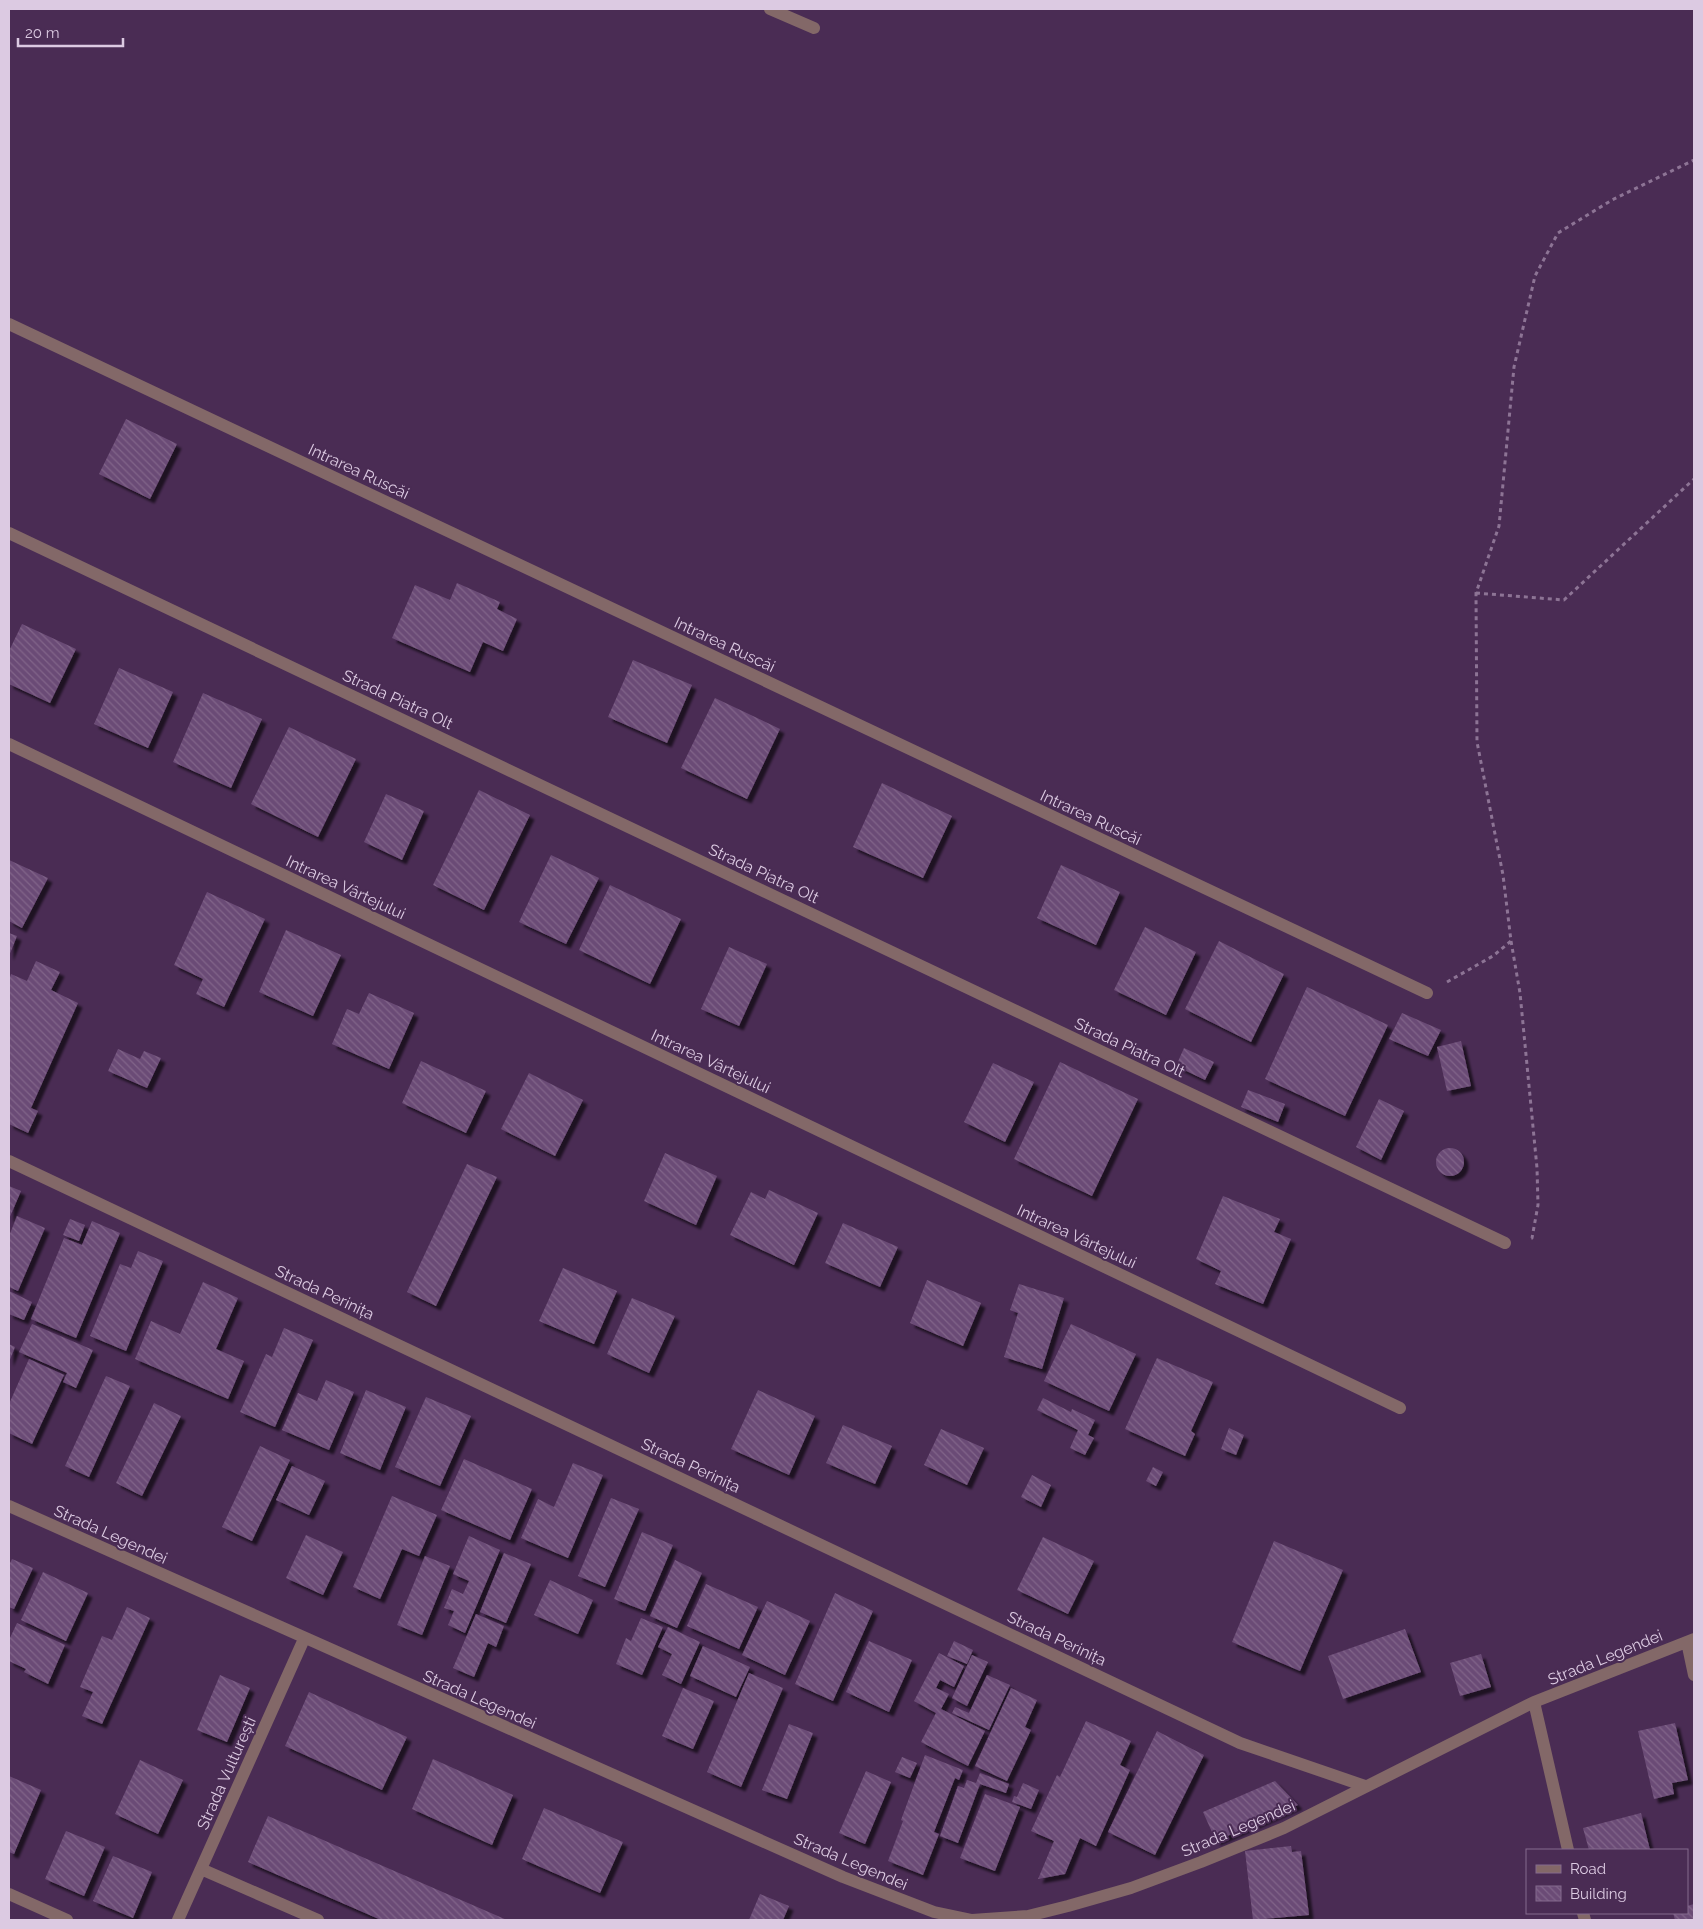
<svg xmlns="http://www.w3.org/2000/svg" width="1703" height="1929" font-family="Raleway,sans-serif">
  <defs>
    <pattern id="building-back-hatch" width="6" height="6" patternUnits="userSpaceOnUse" patternTransform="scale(1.25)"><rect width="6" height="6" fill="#6b4b76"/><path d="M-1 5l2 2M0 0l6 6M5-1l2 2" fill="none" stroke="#806489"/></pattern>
    <filter id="shadow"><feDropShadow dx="4.5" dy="4.5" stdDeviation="1" flood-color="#0009"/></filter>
  </defs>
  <rect width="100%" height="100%" fill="#4a2c54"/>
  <!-- building -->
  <path fill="url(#building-back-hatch)" filter="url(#shadow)" d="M126,419L177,444L150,499L99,474Z
    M457,583L500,602L497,609L517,619L503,651L483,642L470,672L392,638L415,585L450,600Z
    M22,624L76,649L50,703L9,684V651Z
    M633,660L692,685L667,743L608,717Z
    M119,668L173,692L148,748L94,724Z
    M203,693L262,719L231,788L173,762Z
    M715,698L780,729L747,799L681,768Z
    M289,727L356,759L318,837L251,804Z
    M882,783L952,816L923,878L853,847Z
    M479,790L530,815L484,910L433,885Z
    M386,794L424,811L402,860L364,842Z
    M551,855L599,878L566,944L519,922Z
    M9,860L48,878L22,928L9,921Z
    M1061,865L1120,892L1096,945L1037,918Z
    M610,885L681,919L650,984L579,950Z
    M207,892L265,919L224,1007L196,994L203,979L174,965Z
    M1145,927L1196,952L1166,1015L1114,990Z
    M286,930L341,955L313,1016L259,992Z
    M9,933L17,936L9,956Z
    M1219,941L1284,974L1251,1042L1185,1009Z
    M729,947L767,964L739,1026L701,1009Z
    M36,961L60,972L51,990L78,1003L31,1108L38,1111L28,1133L9,1124V980L11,974L27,981Z
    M1307,987L1388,1025L1345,1116L1265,1079Z
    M369,993L414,1013L389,1069L332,1044L347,1009L359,1014Z
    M1402,1013L1441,1030L1428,1056L1389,1039Z
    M1461,1041L1471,1086L1447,1091L1437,1047Z
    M1184,1048L1214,1062L1205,1080L1176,1066Z
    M118,1049L140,1059L144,1051L161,1058L147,1088L108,1071Z
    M421,1061L486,1091L466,1133L402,1103Z
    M1060,1062L1138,1099L1092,1196L1014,1159Z
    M993,1063L1034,1082L1005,1142L964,1122Z
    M529,1073L583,1100L555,1156L501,1129Z
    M1248,1090L1285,1104L1278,1122L1241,1107Z
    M1379,1099L1404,1111L1381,1160L1356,1147Z
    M1436 1162a14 14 0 1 1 28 0a14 14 0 1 1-28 0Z
    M665,1153L717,1176L696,1225L644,1201Z
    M467,1164L497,1177L436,1306L407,1292Z
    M9,1186L21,1191L9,1219Z
    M769,1190L818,1213L794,1265L730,1235L751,1192L765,1199Z
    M1223,1196L1280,1219L1274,1232L1291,1239L1263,1304L1215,1284L1221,1271L1196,1259Z
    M17,1216L45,1228L18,1291L9,1287V1236Z
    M70,1219L85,1225L79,1241L63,1235Z
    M92,1221L120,1233L76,1338L31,1319L64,1238L82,1245Z
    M843,1223L898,1247L880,1287L825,1263Z
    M138,1251L163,1261L126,1351L90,1336L120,1264L131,1268Z
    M563,1268L617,1291L594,1344L539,1321Z
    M927,1280L981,1303L963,1346L910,1323Z
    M203,1282L238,1298L216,1349L244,1361L228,1399L135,1359L151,1321L180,1334Z
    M1019,1284L1064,1298L1042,1369L1004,1357L1018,1313L1010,1310Z
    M9,1291L32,1302L24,1320L9,1314Z
    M632,1298L675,1316L649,1373L607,1354Z
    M32,1324L93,1350L76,1388L63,1382L67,1373L19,1352Z
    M1071,1324L1136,1354L1109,1411L1044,1381Z
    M284,1328L313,1340L275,1427L240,1412L266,1354L272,1357Z
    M9,1344L15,1347L9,1362Z
    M1157,1358L1213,1382L1191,1431L1195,1434L1185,1456L1125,1429Z
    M29,1359L64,1375L32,1444L9,1433V1404Z
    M106,1376L130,1386L89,1477L65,1466Z
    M326,1380L354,1392L329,1450L282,1430L298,1393L317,1401Z
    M366,1390L406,1407L380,1470L340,1453Z
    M758,1390L815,1416L789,1475L731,1449Z
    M426,1397L471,1416L440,1486L395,1467Z
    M1043,1398L1071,1412L1072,1409L1095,1420L1088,1435L1094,1438L1085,1455L1070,1448L1078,1430L1037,1410Z
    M154,1403L181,1416L142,1496L116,1483Z
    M843,1425L892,1446L875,1484L826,1463Z
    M1229,1428L1244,1435L1236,1455L1221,1449Z
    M941,1429L984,1448L967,1485L924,1465Z
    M260,1446L290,1460L252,1541L222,1527Z
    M464,1459L532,1489L510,1540L441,1510Z
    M573,1463L603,1475L568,1558L521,1538L538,1499L554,1507Z
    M292,1466L325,1481L309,1515L276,1500Z
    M1153,1467L1163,1472L1156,1486L1146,1481Z
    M1032,1475L1051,1485L1041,1507L1021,1497Z
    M392,1496L437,1515L419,1556L402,1549L380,1599L353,1587Z
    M611,1498L639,1509L605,1587L578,1576Z
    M642,1532L673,1545L645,1611L614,1599Z
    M306,1535L343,1552L323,1595L286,1578Z
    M469,1536L500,1550L465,1633L448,1625L454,1611L444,1608L452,1589L463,1594L469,1581L453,1574Z
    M1043,1537L1094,1561L1068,1614L1017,1590Z
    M1274,1541L1343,1570L1300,1671L1232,1642Z
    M504,1553L531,1564L506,1623L480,1612Z
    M425,1556L450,1566L422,1635L397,1625Z
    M12,1559L33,1568L14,1609L9,1607V1565Z
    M675,1560L702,1573L677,1628L650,1616Z
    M43,1572L88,1593L66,1641L21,1620Z
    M550,1580L593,1600L578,1634L534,1615Z
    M706,1584L758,1607L739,1649L687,1626Z
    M835,1593L873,1611L833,1701L795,1684Z
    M767,1601L810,1621L785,1675L742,1655Z
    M127,1607L150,1618L102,1724L82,1716L93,1692L80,1687L102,1636L112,1640Z
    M476,1614L504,1626L496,1647L488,1643L474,1677L453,1668Z
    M641,1618L663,1627L642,1675L616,1664L626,1638L631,1641Z
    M17,1623L65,1645L48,1684L24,1672L26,1669L9,1661V1640Z
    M668,1627L700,1642L681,1684L662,1675L672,1654L658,1647Z
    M1405,1629L1421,1672L1343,1699L1328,1656Z
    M869,1641L912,1660L889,1712L846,1692Z
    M954,1641L973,1650L967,1664L947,1656Z
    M703,1646L750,1667L736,1697L690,1676Z
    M939,1653L964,1666L954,1687L940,1680L936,1688L949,1694L941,1709L985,1731L968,1766L921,1742L936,1713L914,1701Z
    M1481,1654L1491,1687L1460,1696L1450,1663Z
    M972,1655L988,1662L967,1706L952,1698Z
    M749,1673L783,1688L741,1787L707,1772Z
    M220,1675L250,1688L227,1742L197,1730Z
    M987,1675L1010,1685L989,1730L952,1713L955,1707L969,1713Z
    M683,1688L714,1701L693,1749L662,1736Z
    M1011,1688L1037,1700L1025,1727L1031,1730L1007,1781L975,1766Z
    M309,1692L407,1737L382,1790L285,1746Z
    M1086,1721L1131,1741L1120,1765L1130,1770L1096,1846L1080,1838L1065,1874L1038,1879L1054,1841L1031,1831L1057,1775L1060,1777Z
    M1675,1723L1688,1780L1672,1783L1674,1794L1654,1799L1638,1731Z
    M789,1724L813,1733L787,1799L762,1790Z
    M1157,1731L1204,1755L1155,1855L1108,1832Z
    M925,1755L963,1770L959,1780L955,1778L934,1832L939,1834L923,1875L888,1861L903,1821L901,1820Z
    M902,1757L917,1763L910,1778L895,1772Z
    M433,1759L513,1795L492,1845L412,1809Z
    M140,1760L183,1780L158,1834L115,1814Z
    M866,1771L891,1782L865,1844L839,1833Z
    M980,1773L1009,1784L1006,1793L980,1784L958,1843L940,1836L958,1786L964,1788L967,1780L976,1783Z
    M9,1776L41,1790L14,1854L9,1852Z
    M1275,1781L1298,1805L1216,1841L1203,1812Z
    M1023,1783L1039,1790L1031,1809L1012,1802L1014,1796L1017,1797Z
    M985,1794L1020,1807L995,1871L960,1858Z
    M544,1808L623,1842L600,1893L522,1859Z
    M1641,1813L1650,1850H1589L1583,1828Z
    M268,1816L507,1920H381L248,1862Z
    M66,1831L105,1847L84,1896L45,1879Z
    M1291,1846L1292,1852L1301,1851L1309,1915L1253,1920L1245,1851Z
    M113,1856L152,1872L133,1918L93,1901Z
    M760,1894L789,1906L783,1920H749Z
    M1694,1904V1920H1675L1673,1913H1687V1906Z"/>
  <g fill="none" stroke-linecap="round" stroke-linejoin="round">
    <!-- path -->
    <path stroke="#8d7495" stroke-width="3" stroke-dasharray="4 4" stroke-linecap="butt" d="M1476,593L1564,600L1694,479
      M1511,941L1520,993L1537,1168L1538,1205L1532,1238L1529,1239
      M1447,982L1493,956L1511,941L1503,875L1477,742L1476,593L1499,526L1514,367L1535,276L1558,233L1612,200L1694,160"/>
    <!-- minor -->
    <path stroke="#836868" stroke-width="12" d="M770,9L814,28
      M9,324L1427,993
      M9,533L1505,1243
      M9,744L1400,1408
      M9,1161L1240,1743L1365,1786
      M9,1506L843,1877L934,1912L972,1920L1028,1916L1068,1906L1131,1888L1201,1862L1284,1828L1534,1702L1694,1639
      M1687,1642L1694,1675
      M1534,1702L1568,1850
      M201,1869L318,1920
      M9,1894L67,1920
      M1583,1913L1585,1920
      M178,1920L304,1639"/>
  </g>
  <g text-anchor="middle" stroke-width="4" stroke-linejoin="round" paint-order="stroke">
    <!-- street labels -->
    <g font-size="16" fill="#dccae2" stroke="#4a2c54">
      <text transform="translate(359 471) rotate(25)" y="6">Intrarea Ruscăi</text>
      <text transform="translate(725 644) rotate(25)" y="6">Intrarea Ruscăi</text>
      <text transform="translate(398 699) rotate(25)" y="6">Strada Piatra Olt</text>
      <text transform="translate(1091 817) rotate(25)" y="6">Intrarea Ruscăi</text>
      <text transform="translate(764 873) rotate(25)" y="6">Strada Piatra Olt</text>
      <text transform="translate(346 887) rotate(25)" y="6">Intrarea Vârtejului</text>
      <text transform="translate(1130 1047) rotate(25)" y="6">Strada Piatra Olt</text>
      <text transform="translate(711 1061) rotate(25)" y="6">Intrarea Vârtejului</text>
      <text transform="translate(1077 1236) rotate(25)" y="6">Intrarea Vârtejului</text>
      <text transform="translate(325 1292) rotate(25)" y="6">Strada Perinița</text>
      <text transform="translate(691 1465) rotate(25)" y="6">Strada Perinița</text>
      <text transform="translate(111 1534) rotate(24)" y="6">Strada Legendei</text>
      <text transform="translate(1057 1638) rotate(25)" y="6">Strada Perinița</text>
      <text transform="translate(1605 1657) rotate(-22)" y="6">Strada Legendei</text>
      <text transform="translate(480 1699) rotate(24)" y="6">Strada Legendei</text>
      <text transform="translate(226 1773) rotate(-66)" y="6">Strada Vulturești</text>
      <text transform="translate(1238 1828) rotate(-23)" y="6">Strada Legendei</text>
      <text transform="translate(851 1861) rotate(23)" y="6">Strada Legendei</text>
    </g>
  </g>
  <!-- border -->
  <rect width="1703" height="1929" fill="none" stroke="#dccae2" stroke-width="20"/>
  <!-- legend -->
  <rect x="1526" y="1849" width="162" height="65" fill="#4a2c54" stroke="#846b8d"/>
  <rect x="1536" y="1865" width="25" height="8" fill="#836868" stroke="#846b8d"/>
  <text x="1570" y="1874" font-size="15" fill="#dccae2">Road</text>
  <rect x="1536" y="1886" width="25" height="15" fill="url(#building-back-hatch)" stroke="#846b8d"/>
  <text x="1570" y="1899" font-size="15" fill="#dccae2">Building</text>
  <!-- scale -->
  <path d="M18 38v8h105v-8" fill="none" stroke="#dccae2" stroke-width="2.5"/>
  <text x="25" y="38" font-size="15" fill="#dccae2" stroke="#4a2c54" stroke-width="4" paint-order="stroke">20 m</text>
</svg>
